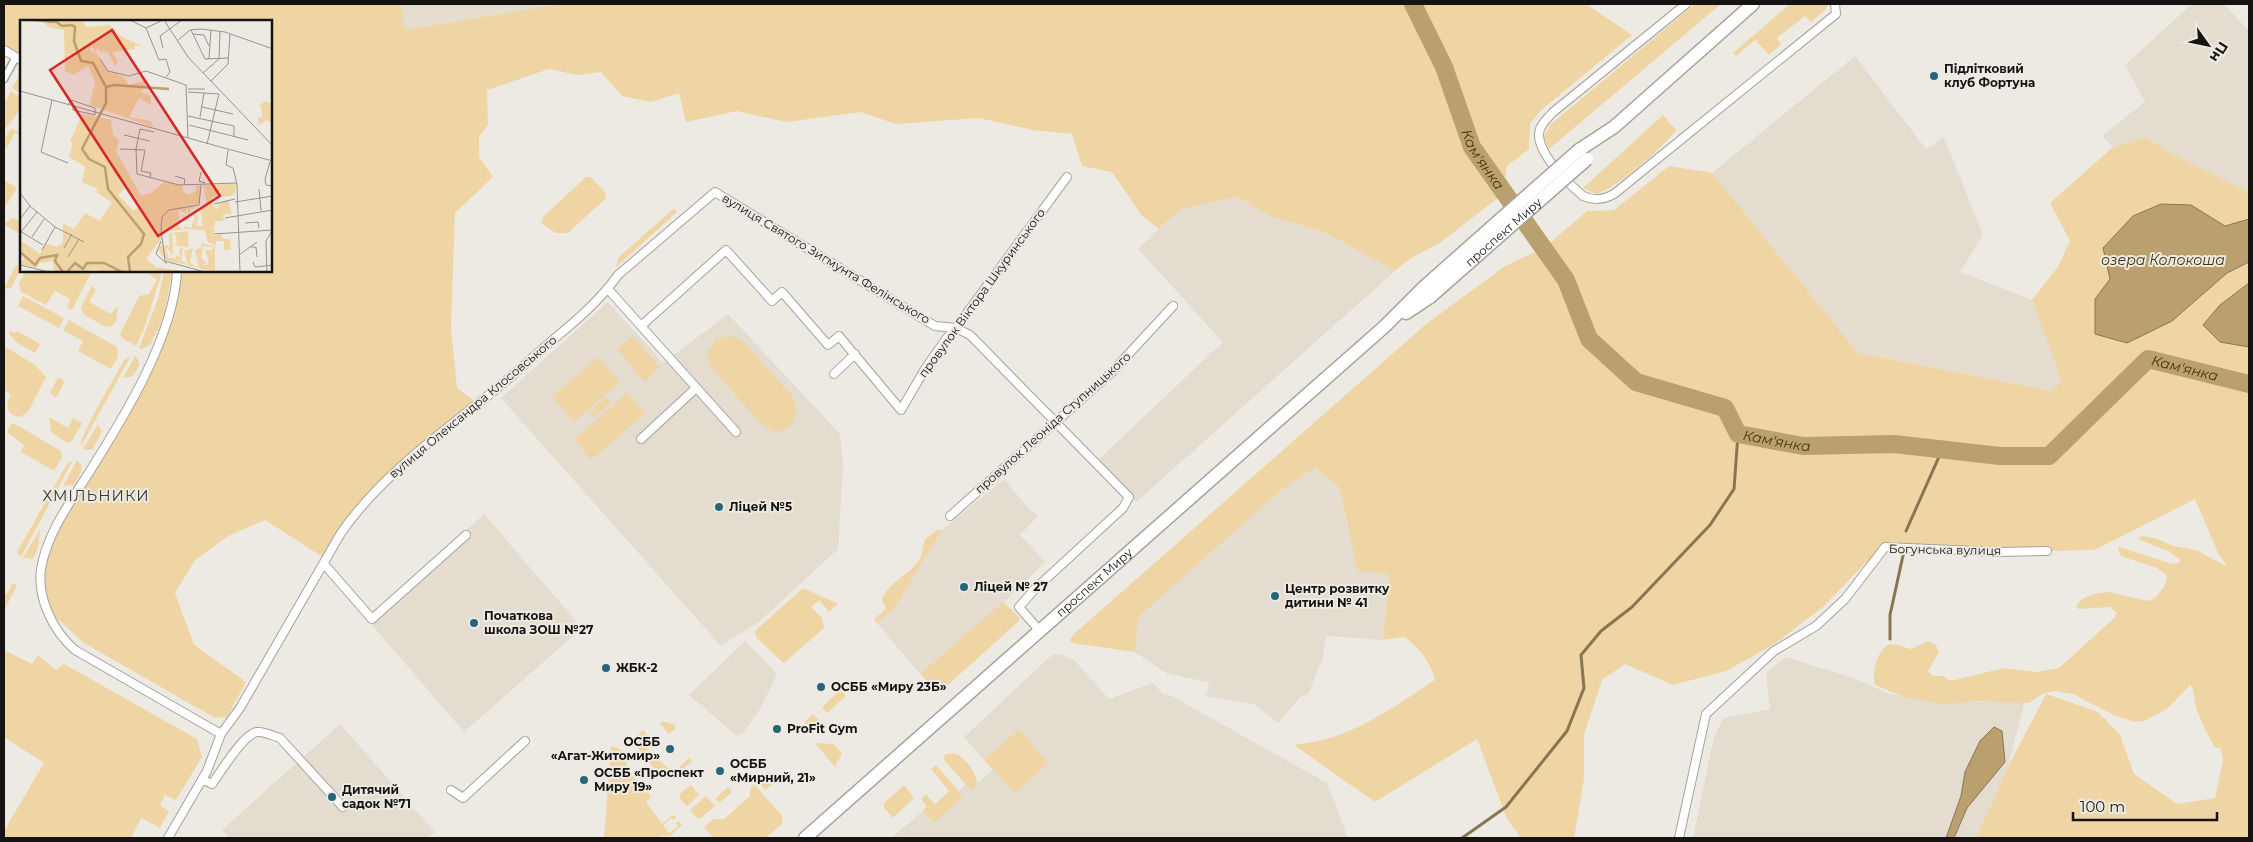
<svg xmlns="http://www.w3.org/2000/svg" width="2253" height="842" font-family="Montserrat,sans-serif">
  <rect width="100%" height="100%" fill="#edeae3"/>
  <!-- built -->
  <path fill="#e3dccf" d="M401,4H560L405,30Z
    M2192,4H2224L2249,31V192L2169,152L2146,137L2113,147L2102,136L2145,102L2125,65Z
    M1855,56L1926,149L1944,137L1983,235L1960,272L2032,300L2063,381L2052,391L1858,353L1712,173Z
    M1237,197L1272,217L1324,232L1395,271L1136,502L1095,463L1223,342L1138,249L1181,209Z
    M608,302L663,363L728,314L840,434L843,466L838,549L761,620L721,646L501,398Z
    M1314,468L1339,487L1346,522L1389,574L1383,640L1326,636L1322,660L1308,694L1300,697L1278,723L1254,704L1205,696L1209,685L1208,682L1168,674L1135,652L1137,617L1280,491Z
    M1004,479L1030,510L1038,516L1020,535L1045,562L1007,599L920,674L877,623L895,608L942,530Z
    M484,514L582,628L464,732L367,619Z
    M745,641L777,674L760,709L744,732L737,736L689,695Z
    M1060,654L1074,660L1109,699L1153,683L1164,695H1170L1327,783L1348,838H891L923,811L933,823L963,796L959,791L966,784L971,789L993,770L964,737L1052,655Z
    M1786,657L1853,678L1890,694L1945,703L2025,700L2008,767L1976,838H1693L1714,737L1724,718L1770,709L1766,673Z
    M340,724L435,832L428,838H230L222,830Z"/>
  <!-- green -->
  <path fill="#efd5a3" d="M4,4H401L405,30L560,4H1586L1632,35L1540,111L1530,124L1529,149L1507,166L1503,194L1441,242L1408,260L1395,271L1324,232L1272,217L1237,197L1181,209L1159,229L1142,216L1112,172L1082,166L1072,134L1033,130L979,118L896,124L861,112L786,122L737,111L686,122L679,93L651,102L622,96L601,72L577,75L549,69L487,90L488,125L479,137V157L493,177L455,213L451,328L457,388L477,403L353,514L326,559L265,520L228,536L195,560L175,593L194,645L246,682L227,717L215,718L84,643L47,609L42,593L47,547L111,437L162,335L177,271H271V21H21V60L4,50Z
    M1695,4H1721L1549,149L1544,137L1550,125Z
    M1790,4H1828L1825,10L1811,22L1805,16L1777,38L1781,44L1769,55L1755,40L1736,56L1733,53Z
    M21,72V94L12,88Z
    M11,91L21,98V109L4,130V103Z
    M1663,115L1676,130C1665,146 1614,190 1596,194L1583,188Z
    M11,128L21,133V136L15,133L6,149L4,147V140Z
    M2146,137L2169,152L2249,192V838H1976L2008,767L2046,694L2098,712L2120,735L2134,774L2177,804L2215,798L2223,760L2220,748H2216C2211,744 2196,710 2195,704C2194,697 2195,691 2190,685L2167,709L2144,721L2135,722L2116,716L2073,694L2054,691L2042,694L2029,703L1980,701L1944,704L1904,697L1875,685C1871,674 1878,645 1892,644C1898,644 1905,648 1911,649L1928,641L1936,645L1939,652L1928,671L1933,676H1943L1949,680H1955L2004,668L2037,672L2059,668L2114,618L2117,613L2110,607L2078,609L2076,606L2082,599L2094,594L2109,592L2147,601L2155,598L2164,587L2167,576L2157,568L2121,556L2118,548L2119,547L2172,564L2179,563L2180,559L2170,552L2138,539L2141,536L2155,538L2173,546L2196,550L2228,567L2219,555L2195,499L2094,550L2047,551L1885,547L1868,560L1823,607L1799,625L1773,645L1726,671L1673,685L1625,664L1602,680L1584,734V779L1574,838H1521L1507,819L1477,739L1375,802L1294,745C1352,739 1387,711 1435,680C1430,661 1420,649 1405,637L1383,640L1389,574L1358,571L1339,487L1315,468L1280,491L1138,617L1135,652L1072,643L1070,640L1074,634L1425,325L1505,266L1544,248L1587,211L1614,210L1669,166L1712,173L1858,353L2052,391L2062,381L2032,300L2058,267L2070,241L2050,203L2113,147Z
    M586,177H591L606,194L605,199L568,233H556L542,224L541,222L544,216Z
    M4,180L17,188L4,209Z
    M673,209L676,210V213L616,267L619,257Z
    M12,218L21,221V235L4,224Z
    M16,265L19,267V273L11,288L4,289Z
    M26,271H92L72,310L67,308L70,299L55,291L46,305L21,292L19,283Z
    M145,271H161V275L144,329L136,346L122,338L120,334L139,296L149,294L157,280Z
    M164,271H172L164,317L150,345L142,349L139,348L159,296Z
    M92,286L96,290L89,302L111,314L116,307L118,308L116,321L111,327L104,326L83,314L81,307Z
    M23,296L64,318L59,328L18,306Z
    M69,320L117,347L118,356L111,369L78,351L83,341L63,330Z
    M10,331L15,333L17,331L40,344L35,353L16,342L9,333Z
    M633,336L660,367L645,382L617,349Z
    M729,336L741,339L793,397L797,412L791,426L776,432L762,425L710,366L707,353L715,341Z
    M4,346L35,365L46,377L28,412L20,417C6,415 5,405 11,394L4,390Z
    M131,356L81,446C79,436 117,374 124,360Z
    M135,356L138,359L139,366L133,376L123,378Z
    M598,357L620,382L574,422L552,397Z
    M58,377L65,381L56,398L50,393Z
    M627,393L645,413L591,460L575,439Z
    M606,397L611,402L594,417L590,412Z
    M49,417L68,428L73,418L82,423L72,441L67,443L51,432Z
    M11,424H15L61,451L62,458L54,471L21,452L24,445L7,432Z
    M98,424L102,431L93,449L86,450L83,449Z
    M73,460L21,557L20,556L17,552L67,464Z
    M77,460L82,466L81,472L74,485L63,486Z
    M40,529C39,540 40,550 32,559L23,558Z
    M937,530H942L895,608L877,623L874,619L886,609L882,600C887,582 911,575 920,558C923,552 923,545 925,539Z
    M13,583L17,585L4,611V593L7,594Z
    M803,588L838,604L829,612L819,600L811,607L822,618L824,628L784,663L782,662L756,637L755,631Z
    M1003,602L1020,618L1018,622L941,691L935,689L920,674Z
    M4,650L32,664L38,655L56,670L64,664L197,739L202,757L176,800L165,795L160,806L169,811L160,828L141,818L131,838H4V831L44,763L4,737Z
    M841,689L846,696L827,713L822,707Z
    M813,714L819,720L809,728L804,722Z
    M661,721L673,724L676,728L669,734L660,723Z
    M643,730L646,734L641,740L646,746L645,747L673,773L689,758L692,761L672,778H662L634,744L635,738Z
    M1019,730L1048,763L1015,793L984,760Z
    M815,743L833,744L842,753L835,767Z
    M611,746C623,748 628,757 626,768L651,797L646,802L662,824L673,815L676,817L673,820L671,818L663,825L669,833L678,826L676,823L678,821L682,825L670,836H659L657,838H604Z
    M953,753C964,755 977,773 977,784L971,790L943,759L946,754Z
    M936,765L963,796L934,823L923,811L927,806L921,799L926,795L935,804L949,791L931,769Z
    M769,772L778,780L765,790L757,781Z
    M754,784L782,816V824L766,838H713L704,827L714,819H724L750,796L751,787Z
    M691,785L699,795L687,806L679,798L681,793Z
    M904,785L914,798L893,818L884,808V803Z
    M728,787L732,792L719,803L715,799Z
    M706,796L715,806L702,817L698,819L690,810Z"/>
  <!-- water -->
  <path fill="#baa06f" stroke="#887653" d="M2161,204L2191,205L2225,226L2249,219V262L2227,273L2172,321L2127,343L2095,334V299L2110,279L2103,248L2133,216Z
    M2249,283V347L2220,342L2203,325L2220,305Z
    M1994,727L2002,731L2005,762L1967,808L1954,838H1946L1961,796L1965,772L1980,741Z"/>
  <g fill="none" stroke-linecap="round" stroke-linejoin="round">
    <!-- stream -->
    <path stroke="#887653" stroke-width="3" d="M1906,531L1942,450
      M1890,639V615L1904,551
      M1462,838L1506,807L1567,731L1584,688L1581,655L1601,631L1632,607L1710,525L1734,489L1738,434"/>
    <!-- river -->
    <path stroke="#baa06f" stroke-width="18" id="s1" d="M1413,4L1444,67L1472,147L1566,280L1589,339L1636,382L1725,408L1738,434L1803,446L1894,444L2000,456H2049L2148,359L2249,384"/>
    <defs>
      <path id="pedestrian" d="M4,79L16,57"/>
      <path id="minor" d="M1686,4L1552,113C1548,118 1543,122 1540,129C1533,150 1568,183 1583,196C1594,201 1603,200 1614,194L1836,14L1835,4
        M4,50L21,60
        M177,271C174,336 124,417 90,471C71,501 47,533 41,569C37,598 53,631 75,650L221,734
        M608,289L641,326L726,250L772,301L782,292L828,345L839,336L901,410L925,369L946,339L956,328L1067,177
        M641,326L736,432
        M834,374L855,354
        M641,439L696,388
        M950,516L1112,372L1173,306
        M324,564L372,619L466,535
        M1019,607L1039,630
        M202,779L212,784C221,772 243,734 257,732C264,731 273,736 280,738L343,807
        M451,790L463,798L525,741
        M168,838L207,771L221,734L240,708L341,533C380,477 437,436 490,394C510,378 529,361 548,344C573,323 598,303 618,275L715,192L935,326L956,328L970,335L1129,497L1123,508L1034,590L1019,607
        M1679,838L1706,714L1774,651L1816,626L1845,599L1885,547L1998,552L2047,551"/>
      <g id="primary">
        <path d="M1579,150L1614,127L1753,4"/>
        <path d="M1406,313L1430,297"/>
        <path id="s2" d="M805,838L1384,327L1424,287"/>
      </g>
    </defs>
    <!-- pedestrian casing -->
    <use href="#pedestrian" stroke="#a5a29c" stroke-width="9"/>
    <!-- minor casing -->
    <use href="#minor" stroke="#a5a29c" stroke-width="10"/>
    <!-- primary casing -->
    <use href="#primary" stroke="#a5a29c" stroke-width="15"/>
    <!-- pedestrian -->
    <use href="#pedestrian" stroke="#fff" stroke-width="6"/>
    <!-- minor -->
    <use href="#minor" stroke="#fff" stroke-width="8"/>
    <!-- primary -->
    <use href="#primary" stroke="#fff" stroke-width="12"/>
    <defs>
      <g id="primary-bridge">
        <path d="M1424,287L1579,150"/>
        <path id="s3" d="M1430,297L1587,159"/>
      </g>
    </defs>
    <!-- primary-bridge casing -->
    <use href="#primary-bridge" stroke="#a5a29c" stroke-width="15" stroke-linecap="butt"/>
    <!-- primary-bridge -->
    <use href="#primary-bridge" stroke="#fff" stroke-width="12"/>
  </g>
  <!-- markers -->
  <g fill="#26657a" stroke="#edeae3" stroke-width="2">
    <circle cx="1934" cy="76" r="5"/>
    <circle cx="719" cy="507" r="5"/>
    <circle cx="964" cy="587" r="5"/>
    <circle cx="1275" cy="596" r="5"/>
    <circle cx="474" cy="623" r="5"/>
    <circle cx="606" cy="668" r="5"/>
    <circle cx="821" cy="687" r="5"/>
    <circle cx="777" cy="729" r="5"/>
    <circle cx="670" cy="749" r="5"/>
    <circle cx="720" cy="771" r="5"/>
    <circle cx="584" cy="780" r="5"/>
    <circle cx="332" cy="797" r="5"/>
  </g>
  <g text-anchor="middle" stroke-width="4" stroke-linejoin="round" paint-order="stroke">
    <!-- poi labels -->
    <g font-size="12" font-weight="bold" fill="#151412" stroke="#edeae3" text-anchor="start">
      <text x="1944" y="73">Підлітковий<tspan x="1944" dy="14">клуб Фортуна</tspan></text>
      <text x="729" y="511">Ліцей №5</text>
      <text x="974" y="591">Ліцей № 27</text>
      <text x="1285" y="593">Центр розвитку<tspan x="1285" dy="14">дитини № 41</tspan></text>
      <text x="484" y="620">Початкова<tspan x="484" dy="14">школа ЗОШ №27</tspan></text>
      <text x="616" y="672">ЖБК-2</text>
      <text x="831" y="691">ОСББ «Миру 23Б»</text>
      <text x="787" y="733">ProFit Gym</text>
      <text x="660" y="746" text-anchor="end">ОСББ<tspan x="660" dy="14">«Агат-Житомир»</tspan></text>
      <text x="730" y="768">ОСББ<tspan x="730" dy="14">«Мирний, 21»</tspan></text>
      <text x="594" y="777">ОСББ «Проспект<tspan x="594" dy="14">Миру 19»</tspan></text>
      <text x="342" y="794">Дитячий<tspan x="342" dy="14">садок №71</tspan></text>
    </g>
    <!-- street labels -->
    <g font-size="12" fill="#151412" stroke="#edeae3">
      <text dy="4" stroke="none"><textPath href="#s3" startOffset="98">проспект Миру</textPath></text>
      <text transform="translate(826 259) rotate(31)" y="4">вулиця Святого Зигмунта Фелінського</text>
      <text transform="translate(982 293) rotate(-54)" y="4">провулок Віктора Шкуринського</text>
      <text transform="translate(473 407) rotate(-40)" y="4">вулиця Олександра Клосовського</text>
      <text transform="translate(1053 423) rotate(-42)" y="4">провулок Леоніда Ступницького</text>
      <text transform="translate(1945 550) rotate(1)" y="4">Богунська вулиця</text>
      <text dy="4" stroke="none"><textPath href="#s2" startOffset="386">проспект Миру</textPath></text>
    </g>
    <!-- water labels -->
    <g font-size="14" font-style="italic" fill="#453309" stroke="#edeae3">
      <text dy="5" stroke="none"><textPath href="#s1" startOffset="171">Кам'янка</textPath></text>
      <text x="2163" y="265">озера Колокоша</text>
      <text dy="5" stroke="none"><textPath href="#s1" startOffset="1056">Кам'янка</textPath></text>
      <text dy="5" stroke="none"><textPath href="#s1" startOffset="606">Кам'янка</textPath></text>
    </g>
    <!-- quarter labels -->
    <g font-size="15" letter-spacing="1" fill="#3a3732" stroke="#edeae3">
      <text x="96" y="501">ХМІЛЬНИКИ</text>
    </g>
  </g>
  <!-- overview -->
  <g transform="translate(20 20)">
    <rect width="252" height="252" fill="#edeae3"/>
    <path d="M22,0H61L67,7L89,5L102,17L126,28L115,25V29L92,32L98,42L95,46L88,32L81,31L82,34L77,28L76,34L72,26L69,30L78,35L88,51L104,57L109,65L128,60L121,72L131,76V85L119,78L109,97L131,101L133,107L70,85L75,62L68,46L54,55L45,51L44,10L28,7ZM253,80L252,103L247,100L239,105L238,99L243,96L240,85L245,81L250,83ZM62,94L91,100L93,115L99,120L96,131L121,176L132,172L144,162L163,165V172L169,175L176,171V165L180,166V183L170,187L178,188L170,189L169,199L163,201V195L168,197V187L158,188H167L166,193L159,190V202L155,203L163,210L141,211L142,225L141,219L126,239L136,247L168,252H85L74,249L62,252H34L33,241L20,243L16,248L0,244L5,237L0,233V220L20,234L25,223L37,227L43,223V203L54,209L65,193L80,201L92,182L76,172L78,169L62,162L65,147L49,137L53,123L50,122ZM105,168L120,185L114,191L98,175ZM216,164L215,173L211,176L192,177V184L197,189L199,183L208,179L212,194L202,195L205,201H195V206L190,210L195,208L193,216L201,214L202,219H210L211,230H204V221H196V225L188,222L184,210L164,209V206L172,208V200L174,206V194L179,195L176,205L183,207L180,187L183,189L187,185L183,165ZM168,211L169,227L157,226V230L156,215L153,213ZM152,213L153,235L145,226L149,239L153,237L155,240L156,235L160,238L159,229L163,228L161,240L168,245L164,231L173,228L170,243L179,248L175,230L183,227L181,238L186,244L182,245H187L189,241L185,230H192L193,227L181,226L183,220V224L195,226V252L146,240L138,230L140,226L148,225L150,228L149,214Z" fill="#efd5a3" fill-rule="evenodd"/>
    <path fill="none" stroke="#baa06f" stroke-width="2.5" d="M14,0L35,2M34,0L42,6L52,5L55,7L54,21L61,41L73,43L86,67V83L62,129L69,139L85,147L88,169L124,214L121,224L108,237L110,252M86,67L94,65L149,69M0,232L15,245L20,238L37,235L35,241L43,252M47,252L55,243L63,249L67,243H84L102,252"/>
    <path fill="none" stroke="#97948f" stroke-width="1" d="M110,0L126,8L139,40M144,0L168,37L253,126M126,8L143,0M171,10L185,39L209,38M173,14L184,15L189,26M157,21L170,10L181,9L205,12L253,29M143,28L140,16L162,0M199,38L200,12M80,39L88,51L109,56L126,51L166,65L168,118M189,39L191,10M139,40L146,39L150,52L146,57M183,53L200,38M191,61L208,44L210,14M168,69H185M0,71L204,128M168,72L199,74M32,80L21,132L48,143M48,85L51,80L75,88V95L53,90V86M182,87L213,94M168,96L214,106V117M180,97L184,73M169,105L228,120M134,112L120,109L116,129L117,154L159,165L217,163M104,115L130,121M187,124L199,74M204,128L253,141M100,129L125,130L121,151L131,153L130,157M208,130L206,145L213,148L217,164L220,252M250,142L245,159L246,165L253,166M181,152L179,161L185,163M155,156L165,159L164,165M181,165L179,185L149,190L142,197L141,209L145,241L185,252M239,169L241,191M0,173L10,186L35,207L22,230M215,182L253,176M194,184L215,179M205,198L253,190M0,199L10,186M225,203L238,202L239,208M35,207L64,222M0,211L23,225M1,212L17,192M194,214L253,210M12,217L24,199M141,221L136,234L147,244M231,227H236L237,237M44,228L52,214M219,235L237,222M48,237L59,219M233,242L235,247L253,245M0,245L29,252M247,252L246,221L252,211"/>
    <path fill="#d62828" fill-opacity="0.15" stroke="#d62828" stroke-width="2.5" d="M92,10L200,176L138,216L30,50Z"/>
    <rect width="252" height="252" fill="none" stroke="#151412" stroke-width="2.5"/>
  </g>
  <!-- border -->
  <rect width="2253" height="842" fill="none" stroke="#151412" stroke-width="10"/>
  <!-- north arrow -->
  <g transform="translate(2208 45) rotate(123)" stroke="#edeae3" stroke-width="4" paint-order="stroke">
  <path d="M0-4L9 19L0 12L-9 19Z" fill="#151412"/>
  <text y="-8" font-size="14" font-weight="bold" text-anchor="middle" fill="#151412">Пн</text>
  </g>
  <!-- scale -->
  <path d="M2073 812v8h144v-8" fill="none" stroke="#151412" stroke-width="2.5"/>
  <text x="2080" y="812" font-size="15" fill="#151412" stroke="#edeae3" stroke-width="4" paint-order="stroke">100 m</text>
</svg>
